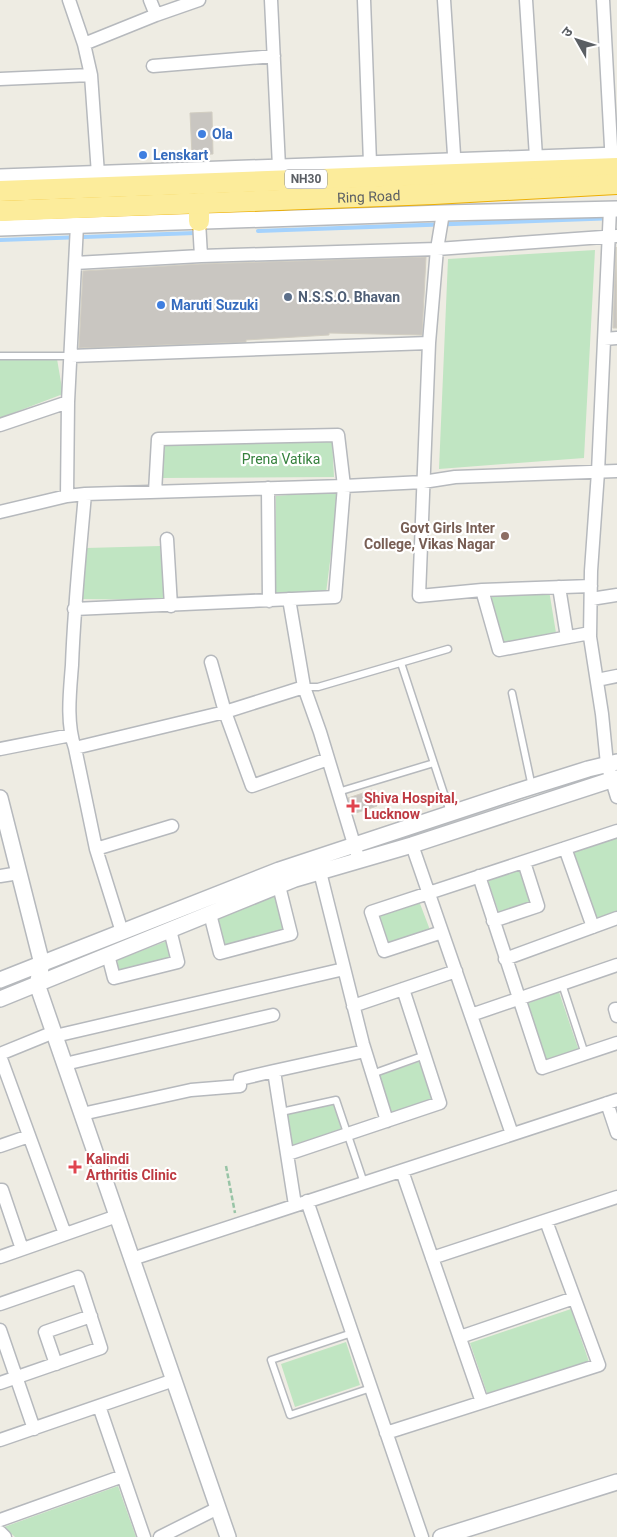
<svg xmlns="http://www.w3.org/2000/svg" width="617" height="1537" font-family="Roboto,'Noto Sans Devanagari',sans-serif">
  <rect width="100%" height="100%" fill="#eeece3"/>
  <!-- green -->
  <path fill="#c0e5c2" d="M595,250L584,458L439,469L448,259Z
    M57,359L63,394L0,418V360Z
    M332,439L334,477L159,478L161,446Z
    M339,491L326,593H275L276,496Z
    M160,546L165,600L80,599L86,548Z
    M549,590L556,633L500,643L487,595Z
    M617,836V913L596,921L572,852Z
    M521,869L532,902L499,913L488,881Z
    M275,896L286,930L225,946L218,919Z
    M419,901L430,930L388,945L378,916Z
    M167,941L171,958L119,971L117,960Z
    M559,992L579,1051L546,1062L526,1004Z
    M421,1061L434,1099L390,1114L378,1076Z
    M334,1104L342,1132L291,1148L285,1114Z
    M571,1309L589,1362L488,1396L470,1343Z
    M346,1342L360,1385L295,1407L281,1364Z
    M118,1486L136,1537H15L4,1527Z"/>
  <g fill="none" stroke-linecap="round" stroke-linejoin="round">
    <!-- stream -->
    <path stroke="#a4d2fd" stroke-width="4" d="M258,231L617,218
      M0,240L195,233"/>
  </g>
  <!-- building -->
  <path fill="#c9c6c1" stroke="#d2cec2" d="M212,112L213,154L192,155L190,113Z
    M616,247L617,328H613Z
    M426,257L422,335L329,333V335L246,340V342L79,348L83,271L201,264Z
    M372,790L377,806L353,814L348,798Z"/>
  <g fill="none" stroke-linecap="round" stroke-linejoin="round">
    <defs>
      <path id="service" d="M0,356H71
        M401,663L450,812
        M304,687H318L448,649
        M512,693L532,787
        M338,792L434,763
        M562,984L585,1054
        M372,1074L425,1055
        M281,1112L336,1100L364,1183
        M352,1333L271,1360L290,1415L371,1388"/>
      <path id="minor" d="M69,0L84,44L91,75L98,174
        M150,0L156,15
        M271,0L279,167
        M364,0L370,163
        M444,0L455,170
        M526,0L536,157
        M603,0L612,165
        M84,44L156,15L199,0
        M153,66L274,56
        M0,79L91,75
        M610,209L598,472L591,571L590,637L602,714L607,764L617,797
        M443,213L437,249L429,343L419,596L482,590L591,586
        M199,221L201,256
        M75,263L201,256L437,249L617,236
        M604,339L617,338
        M71,356L429,343
        M0,425L68,402
        M268,488L269,601
        M85,494C80,551 74,608 72,665C70,691 66,723 75,748L96,849L122,932
        M67,496L68,402L77,225
        M0,512L67,496L85,494L344,486L423,482L455,477L617,471
        M167,539L171,606
        M559,587L567,637
        M482,590L499,650L590,633
        M289,599L304,687L320,732L357,854
        M591,599L617,595
        M74,609L335,597L344,486L338,435L158,439L155,492
        M211,662L225,712L252,786L328,759
        M597,680L617,676
        M75,748L225,712L304,687
        M0,749L71,735
        M412,845L512,1134
        M565,848L593,927
        M96,849L172,826
        M320,872L363,1044L387,1121
        M0,876L19,873
        M479,876L542,1068L617,1043
        M210,914L220,953L291,934L279,886
        M493,921L538,906L524,862
        M442,932L384,951L371,912L617,831
        M108,955L114,978L178,962L170,930
        M505,959L617,918
        M353,1006L456,971
        M617,1009H615L617,1016
        M471,1015L617,965
        M55,1036L344,969
        M0,1054L54,1032
        M0,1056L65,1234
        M65,1064L273,1015
        M607,1103L617,1133
        M82,1114L191,1090L240,1086V1079L274,1071
        M0,1146L29,1136
        M288,1154L440,1103L403,989
        M402,1171L482,1402
        M0,1190H2L22,1249
        M307,1201L422,1537
        M295,1205L274,1071L365,1051
        M0,1257L117,1216
        M432,1258L617,1197
        M132,1259L617,1100
        M0,1304L78,1277L101,1348L0,1383
        M0,1330L34,1429
        M460,1337L574,1298
        M56,1364L45,1332L91,1316
        M99,1406L144,1537
        M386,1433L599,1365L546,1221
        M0,1440L174,1380
        M0,1520L123,1476
        M0,1532L5,1537
        M160,1537L218,1508"/>
      <path id="tertiary" d="M0,177L617,155
        M0,228L443,213L617,209
        M0,798L42,964L37,984L228,1537
        M0,980L279,870L515,792L588,769L617,762
        M0,999L295,879L412,845L617,778
        M441,1537L617,1482"/>
      <g id="trunk">
        <path d="M0,191L617,168"/>
        <path d="M199,203V221"/>
        <path id="s1" d="M0,211L434,194L617,184"/>
      </g>
    </defs>
    <!-- service casing -->
    <use href="#service" stroke="#b6b9bd" stroke-width="9"/>
    <!-- minor casing -->
    <use href="#minor" stroke="#b6b9bd" stroke-width="15"/>
    <!-- tertiary casing -->
    <use href="#tertiary" stroke="#b6b9bd" stroke-width="18"/>
    <!-- trunk casing -->
    <use href="#trunk" stroke="#edaf04" stroke-width="22"/>
    <!-- path -->
    <path stroke="#98c4a6" stroke-width="2.5" stroke-dasharray="5 2.5" stroke-linecap="butt" d="M226,1166L235,1213"/>
    <!-- service -->
    <use href="#service" stroke="#fff" stroke-width="6"/>
    <!-- minor -->
    <use href="#minor" stroke="#fff" stroke-width="12"/>
    <!-- tertiary -->
    <use href="#tertiary" stroke="#fff" stroke-width="15"/>
    <!-- trunk -->
    <use href="#trunk" stroke="#fcec9b" stroke-width="20"/>
  </g>
  <!-- markers -->
  <g fill="#3f7fe0" stroke="#fff" stroke-width="2">
    <circle cx="202" cy="134" r="5"/>
    <circle cx="143" cy="155" r="5"/>
    <circle cx="161" cy="305" r="5"/>
  </g>
  <circle fill="#5c6f8a" stroke="#fff" stroke-width="2" cx="288" cy="297" r="5"/>
  <circle fill="#8d6e63" stroke="#fff" stroke-width="2" cx="505" cy="536" r="5"/>
  <g fill="#e0444e" stroke="#fff" stroke-width="2">
    <path d="M350.5 798.5h5v5h5v5h-5v5h-5v-5h-5v-5h5z"/>
    <path d="M72.5 1159.5h5v5h5v5h-5v5h-5v-5h-5v-5h5z"/>
  </g>
  <g text-anchor="middle" stroke-width="4.5" stroke-linejoin="round" paint-order="stroke">
    <!-- shield labels -->
    <rect fill="#fff" stroke="#8c8f92" stroke-width="1" x="285" y="169.5" width="42" height="19" rx="4"/>
    <g font-size="12" font-weight="bold" fill="#5b5f64">
      <text x="306" y="183">NH30</text>
    </g>
    <!-- shop labels -->
    <g font-size="14" font-weight="bold" fill="#366cbe" stroke="#fff" text-anchor="start">
      <text x="212" y="139">Ola</text>
      <text x="153" y="160">Lenskart</text>
      <text x="171" y="310">Maruti Suzuki</text>
    </g>
    <!-- street labels -->
    <g font-size="14" fill="#5b5f64" stroke="#fff">
      <text dy="5" stroke="none"><textPath href="#s1" startOffset="369">Ring Road</textPath></text>
    </g>
    <!-- service labels -->
    <g font-size="14" font-weight="bold" fill="#4e5e75" stroke="#fff" text-anchor="start">
      <text x="298" y="302">N.S.S.O. Bhavan</text>
    </g>
    <!-- park labels -->
    <g font-size="14" fill="#35813d" stroke="#fff">
      <text x="281" y="464">Prena Vatika</text>
    </g>
    <!-- education labels -->
    <g font-size="14" font-weight="bold" fill="#785e54" stroke="#fff" text-anchor="end">
      <text x="495" y="533">Govt Girls Inter<tspan x="495" dy="16">College, Vikas Nagar</tspan></text>
    </g>
    <!-- health labels -->
    <g font-size="14" font-weight="bold" fill="#be3a42" stroke="#fff" text-anchor="start">
      <text x="364" y="803">Shiva Hospital,<tspan x="364" dy="16">Lucknow</tspan></text>
      <text x="86" y="1164">Kalindi<tspan x="86" dy="16">Arthritis Clinic</tspan></text>
    </g>
  </g>
  <!-- north arrow -->
  <g transform="translate(577 40) rotate(309)" stroke="#ffffff" stroke-width="4" paint-order="stroke">
  <path d="M0-4L9 19L0 12L-9 19Z" fill="#5b5f64"/>
  <text y="-8" font-size="14" font-weight="bold" text-anchor="middle" fill="#5b5f64">उ</text>
  </g>
</svg>
